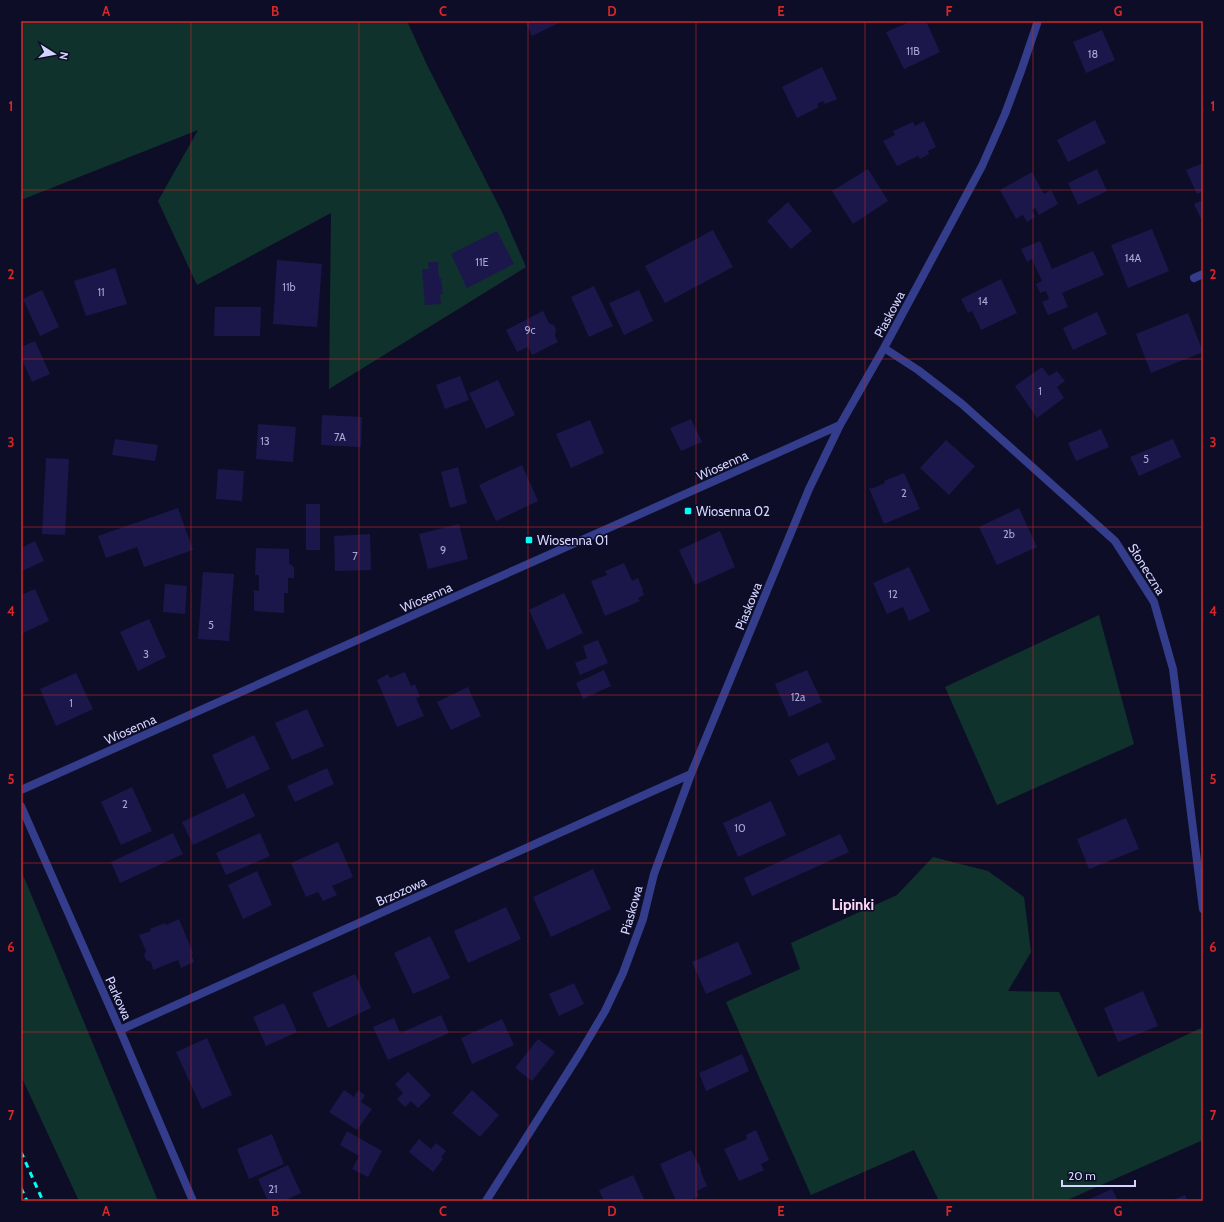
<svg xmlns="http://www.w3.org/2000/svg" width="1224" height="1222" font-family="Cabin,sans-serif">
  <rect width="100%" height="100%" fill="#0e0d28"/>
  <!-- green -->
  <path fill="#10322c" d="M21,21H407L427,65L503,214L526,267L329,389L331,213L197,285L158,201L198,130L21,200Z
    M1099,615L1134,744L997,805L945,687Z
    M933,857L988,871L1024,897L1031,952L1008,991L1059,992L1098,1077L1203,1027V1140L1065,1201H939L914,1150L811,1195L726,1002L800,969L791,943L897,895Z
    M21,870L158,1201H79L21,1076Z"/>
  <!-- building -->
  <path fill="#1b174a" d="M525,21H563L532,36Z
    M912,21H926L940,52L904,69L886,32Z
    M1102,30L1115,60L1086,73L1073,42Z
    M822,67L837,99L825,104L823,101L817,104L819,107L797,118L782,87Z
    M1095,120L1106,143L1068,162L1057,140Z
    M924,121L936,147L928,151L929,154L920,159L918,156L897,166L883,141L895,135L893,131L913,122L915,126Z
    M1203,163V191L1197,194L1186,170Z
    M868,169L888,201L853,224L832,191Z
    M1097,169L1107,191L1078,205L1068,183Z
    M1032,172L1044,194L1051,190L1058,204L1039,215L1035,208L1032,210L1035,217L1027,222L1023,215L1016,219L1000,190Z
    M1203,200V223L1194,204Z
    M788,202L812,231L791,249L767,221Z
    M1152,229L1169,271L1128,288L1111,245Z
    M713,230L733,267L665,303L645,266Z
    M497,231L514,264L467,288L451,254Z
    M1040,241L1052,269L1093,251L1104,275L1062,293L1068,307L1048,315L1042,302L1049,299L1046,291L1040,293L1036,284L1042,281L1032,259L1027,262L1021,249Z
    M277,260L322,264L317,327L273,324Z
    M428,262H438L439,278H441L443,294H440L441,304L425,305L422,269H429Z
    M115,268L127,304L86,316L74,281Z
    M1001,279L1017,313L981,330L972,311L968,313L961,299Z
    M594,286L613,326L589,337L571,297Z
    M42,290L59,327L40,336L23,299Z
    M639,290L653,321L624,335L609,303Z
    M215,307H261L260,336H214Z
    M543,311L549,323L554,325L556,330L555,336L558,342L532,355L528,347L517,352L506,330Z
    M1097,312L1107,334L1073,350L1063,328Z
    M1188,313L1203,352L1151,373L1136,334Z
    M35,341L50,374L32,382L21,358V347Z
    M1042,367L1049,376L1057,371L1065,381L1057,387L1064,398L1037,418L1015,386Z
    M460,376L469,400L445,409L436,385Z
    M498,380L515,415L486,429L469,393Z
    M322,415L362,417L361,447L321,445Z
    M691,419L702,442L681,451L670,428Z
    M590,420L604,453L571,468L556,434Z
    M258,424L296,427L293,462L256,459Z
    M1101,429L1109,447L1076,461L1068,443Z
    M115,439L158,445L155,461L112,455Z
    M1173,439L1181,457L1139,476L1130,457Z
    M946,440L975,466L949,495L920,468Z
    M46,458L69,459L65,535L42,534Z
    M522,465L538,501L496,521L479,485Z
    M458,467L467,503L450,508L441,472Z
    M218,469L244,471L242,501L216,499Z
    M904,473L920,509L884,524L869,488L871,487V489L885,483L884,481Z
    M306,504H320V550H306Z
    M178,508L193,550L144,567L137,547L106,558L98,536Z
    M1019,508L1037,547L997,565L979,527Z
    M459,524L468,559L428,569L419,534Z
    M720,531L735,567L695,585L679,550Z
    M370,534L371,570L335,571L334,536Z
    M35,541L44,561L22,571L21,548Z
    M256,548L289,549V564L292,565L294,568V578H288V593H284V613L254,611V590L259,591V575H255Z
    M624,563L632,581L638,578L643,590H642L644,595L638,598L640,601L605,616L591,581L607,575L605,571Z
    M909,567L930,611L909,621L903,607L887,614L873,583Z
    M203,572L234,574L229,641L198,639Z
    M165,584L187,586L185,614L163,612Z
    M35,589L49,621L21,634V595Z
    M564,593L583,633L547,650L529,610Z
    M149,619L166,657L138,671L120,632Z
    M598,640L608,663L580,675L575,663L587,658L583,646Z
    M604,670L611,686L583,699L576,683Z
    M807,670L822,702L789,717L775,684Z
    M405,672L411,686L415,684L420,697L416,698L424,716L397,727L377,680L388,674L390,678Z
    M76,673L93,709L56,726L40,689Z
    M468,687L481,716L451,730L437,702Z
    M307,709L324,746L292,760L275,723Z
    M254,735L270,769L227,789L212,755Z
    M828,742L836,759L798,776L790,760Z
    M327,768L334,784L295,802L287,786Z
    M132,787L152,831L121,845L101,802Z
    M244,793L255,816L193,845L182,822Z
    M771,801L786,835L738,857L723,823Z
    M1126,818L1139,849L1089,869L1077,839Z
    M173,833L183,854L120,883L111,862Z
    M260,833L270,856L226,875L216,853Z
    M840,834L849,852L752,896L744,878Z
    M338,842L353,877L332,886L337,895L323,901L318,892L306,897L291,863Z
    M593,869L611,909L551,937L533,897Z
    M257,871L272,905L243,919L228,885Z
    M506,907L521,939L468,963L454,931Z
    M179,919L193,953L191,954L194,962L181,968L178,960L153,970L151,962L146,960L144,955L146,951L139,935L151,931L150,929L165,923L166,925Z
    M430,936L450,978L413,994L394,953Z
    M738,942L752,974L706,994L692,962Z
    M355,974L371,1008L328,1028L312,993Z
    M574,983L584,1004L559,1016L549,994Z
    M1143,991L1158,1026L1118,1042L1104,1008Z
    M284,1003L297,1032L266,1046L253,1017Z
    M441,1015L449,1033L388,1060L373,1027L394,1018L400,1033Z
    M502,1019L514,1045L472,1064L461,1038Z
    M207,1038L232,1095L202,1109L176,1052Z
    M538,1039L555,1052L532,1081L515,1068Z
    M742,1054L749,1071L706,1091L699,1073Z
    M408,1072L431,1095L418,1108L411,1101L405,1107L397,1099L403,1093L395,1084Z
    M344,1090L354,1097L358,1090L365,1095L361,1102L372,1109L357,1130L329,1112Z
    M472,1090L499,1115L480,1137L452,1113Z
    M756,1130L769,1160L761,1164L764,1170L739,1181L724,1149L747,1139L746,1135Z
    M347,1131L382,1151L368,1177L352,1169L359,1156L340,1145Z
    M272,1134L284,1164L249,1179L237,1149Z
    M419,1139L431,1149L436,1143L446,1151L441,1157L443,1159L433,1172L409,1152Z
    M691,1150L697,1162L699,1164L701,1169V1172L707,1186L697,1191L699,1196L688,1201H676L660,1164Z
    M288,1165L301,1193L283,1201H268L258,1179Z
    M633,1175L645,1201H604L599,1190Z
    M1112,1189L1118,1201H1085Z
    M1185,1195L1188,1201H1171Z"/>
  <g fill="none" stroke-linecap="round" stroke-linejoin="round">
    <!-- minor -->
    <path stroke="#343d8b" stroke-width="8" d="M1194,278L1203,274
      M884,348L918,370L962,404L1115,541L1154,602L1173,669L1203,909
      M21,790L840,425
      M21,806L120,1030L193,1201
      M120,1030L691,774
      M486,1201L580,1053L605,1011L623,973L643,919L654,874L691,774L809,489L840,425L884,348L982,166L1005,114L1021,71L1038,21"/>
    <!-- rail -->
    <path stroke="#00fff4" stroke-width="3" stroke-dasharray="6 5" stroke-linecap="butt" d="M21,1152L43,1201
      M21,1188L27,1201"/>
  </g>
  <!-- grid -->
  <path fill="none" stroke="#d62828" stroke-width="1" stroke-opacity="0.55" d="M191,21V1201M359,21V1201M528,21V1201M696,21V1201M865,21V1201M1033,21V1201M21,190H1203M21,359H1203M21,527H1203M21,695H1203M21,863H1203M21,1032H1203"/>
  <!-- markers -->
  <g fill="#00fff4" stroke="#0e0d28" stroke-width="1.5">
    <rect x="684" y="507" width="8" height="8" rx="2"/>
    <rect x="525" y="536" width="8" height="8" rx="2"/>
  </g>
  <g text-anchor="middle" stroke-width="3" stroke-linejoin="round" paint-order="stroke">
    <!-- number labels -->
    <g font-size="11" fill="#a6a6d2">
      <text x="913" y="55">11B</text>
      <text x="1093" y="58">18</text>
      <text x="1133" y="262">14A</text>
      <text x="482" y="266">11E</text>
      <text x="289" y="291">11b</text>
      <text x="101" y="296">11</text>
      <text x="983" y="305">14</text>
      <text x="530" y="334">9c</text>
      <text x="1040" y="395">1</text>
      <text x="340" y="441">7A</text>
      <text x="265" y="445">13</text>
      <text x="1146" y="463">5</text>
      <text x="904" y="497">2</text>
      <text x="1009" y="538">2b</text>
      <text x="443" y="554">9</text>
      <text x="355" y="560">7</text>
      <text x="893" y="598">12</text>
      <text x="211" y="629">5</text>
      <text x="146" y="658">3</text>
      <text x="798" y="701">12a</text>
      <text x="71" y="707">1</text>
      <text x="125" y="808">2</text>
      <text x="740" y="832">10</text>
      <text x="273" y="1193">21</text>
    </g>
    <!-- street labels -->
    <g font-size="13" fill="#d4d5ff" stroke="#0e0d28">
      <text transform="translate(889 314) rotate(-62)" y="5">Piaskowa</text>
      <text transform="translate(722 465) rotate(-24)" y="5">Wiosenna</text>
      <text transform="translate(1147 569) rotate(58)" y="5">Słoneczna</text>
      <text transform="translate(426 597) rotate(-24)" y="5">Wiosenna</text>
      <text transform="translate(748 606) rotate(-68)" y="5">Piaskowa</text>
      <text transform="translate(130 729) rotate(-24)" y="5">Wiosenna</text>
      <text transform="translate(401 891) rotate(-24)" y="5">Brzozowa</text>
      <text transform="translate(631 910) rotate(-74)" y="5">Piaskowa</text>
      <text transform="translate(119 998) rotate(66)" y="5">Parkowa</text>
    </g>
    <!-- poi labels -->
    <g font-size="13" fill="#d4d5ff" stroke="#0e0d28" text-anchor="start">
      <text x="696" y="516">Wiosenna 02</text>
      <text x="537" y="545">Wiosenna 01</text>
    </g>
    <!-- quarter labels -->
    <g font-size="15" font-weight="bold" fill="#ffd6f6" stroke="#0e0d28">
      <text x="853" y="910">Lipinki</text>
    </g>
  </g>
  <!-- border -->
  <rect width="1224" height="1222" fill="none" stroke="#0e0d28" stroke-width="44"/>
  <!-- north arrow -->
  <g transform="translate(54 54) rotate(101)" stroke="#0e0d28" stroke-width="3" paint-order="stroke">
  <path d="M0-3L7 15L0 10L-7 15Z" fill="#d4d5ff"/>
  <text y="-6" font-size="11" font-weight="bold" text-anchor="middle" fill="#d4d5ff">N</text>
  </g>
  <!-- scale -->
  <path d="M1062 1180v6h73v-6" fill="none" stroke="#d4d5ff" stroke-width="2"/>
  <text x="1068" y="1180" font-size="12" fill="#d4d5ff" stroke="#0e0d28" stroke-width="3" paint-order="stroke">20 m</text>
  <rect x="22" y="22" width="1180" height="1178" fill="none" stroke="#d62828" stroke-width="1.5"/>
  <g font-size="13" text-anchor="middle" font-weight="bold" fill="#d62828">
    <text x="106" y="16">A</text>
    <text x="275" y="16">B</text>
    <text x="443" y="16">C</text>
    <text x="612" y="16">D</text>
    <text x="781" y="16">E</text>
    <text x="949" y="16">F</text>
    <text x="1118" y="16">G</text>
    <text x="11" y="111">1</text>
    <text x="1213" y="111">1</text>
    <text x="11" y="279">2</text>
    <text x="1213" y="279">2</text>
    <text x="11" y="447">3</text>
    <text x="1213" y="447">3</text>
    <text x="11" y="616">4</text>
    <text x="1213" y="616">4</text>
    <text x="11" y="784">5</text>
    <text x="1213" y="784">5</text>
    <text x="11" y="952">6</text>
    <text x="1213" y="952">6</text>
    <text x="11" y="1120">7</text>
    <text x="1213" y="1120">7</text>
    <text x="106" y="1216">A</text>
    <text x="275" y="1216">B</text>
    <text x="443" y="1216">C</text>
    <text x="612" y="1216">D</text>
    <text x="781" y="1216">E</text>
    <text x="949" y="1216">F</text>
    <text x="1118" y="1216">G</text>
  </g>
</svg>
